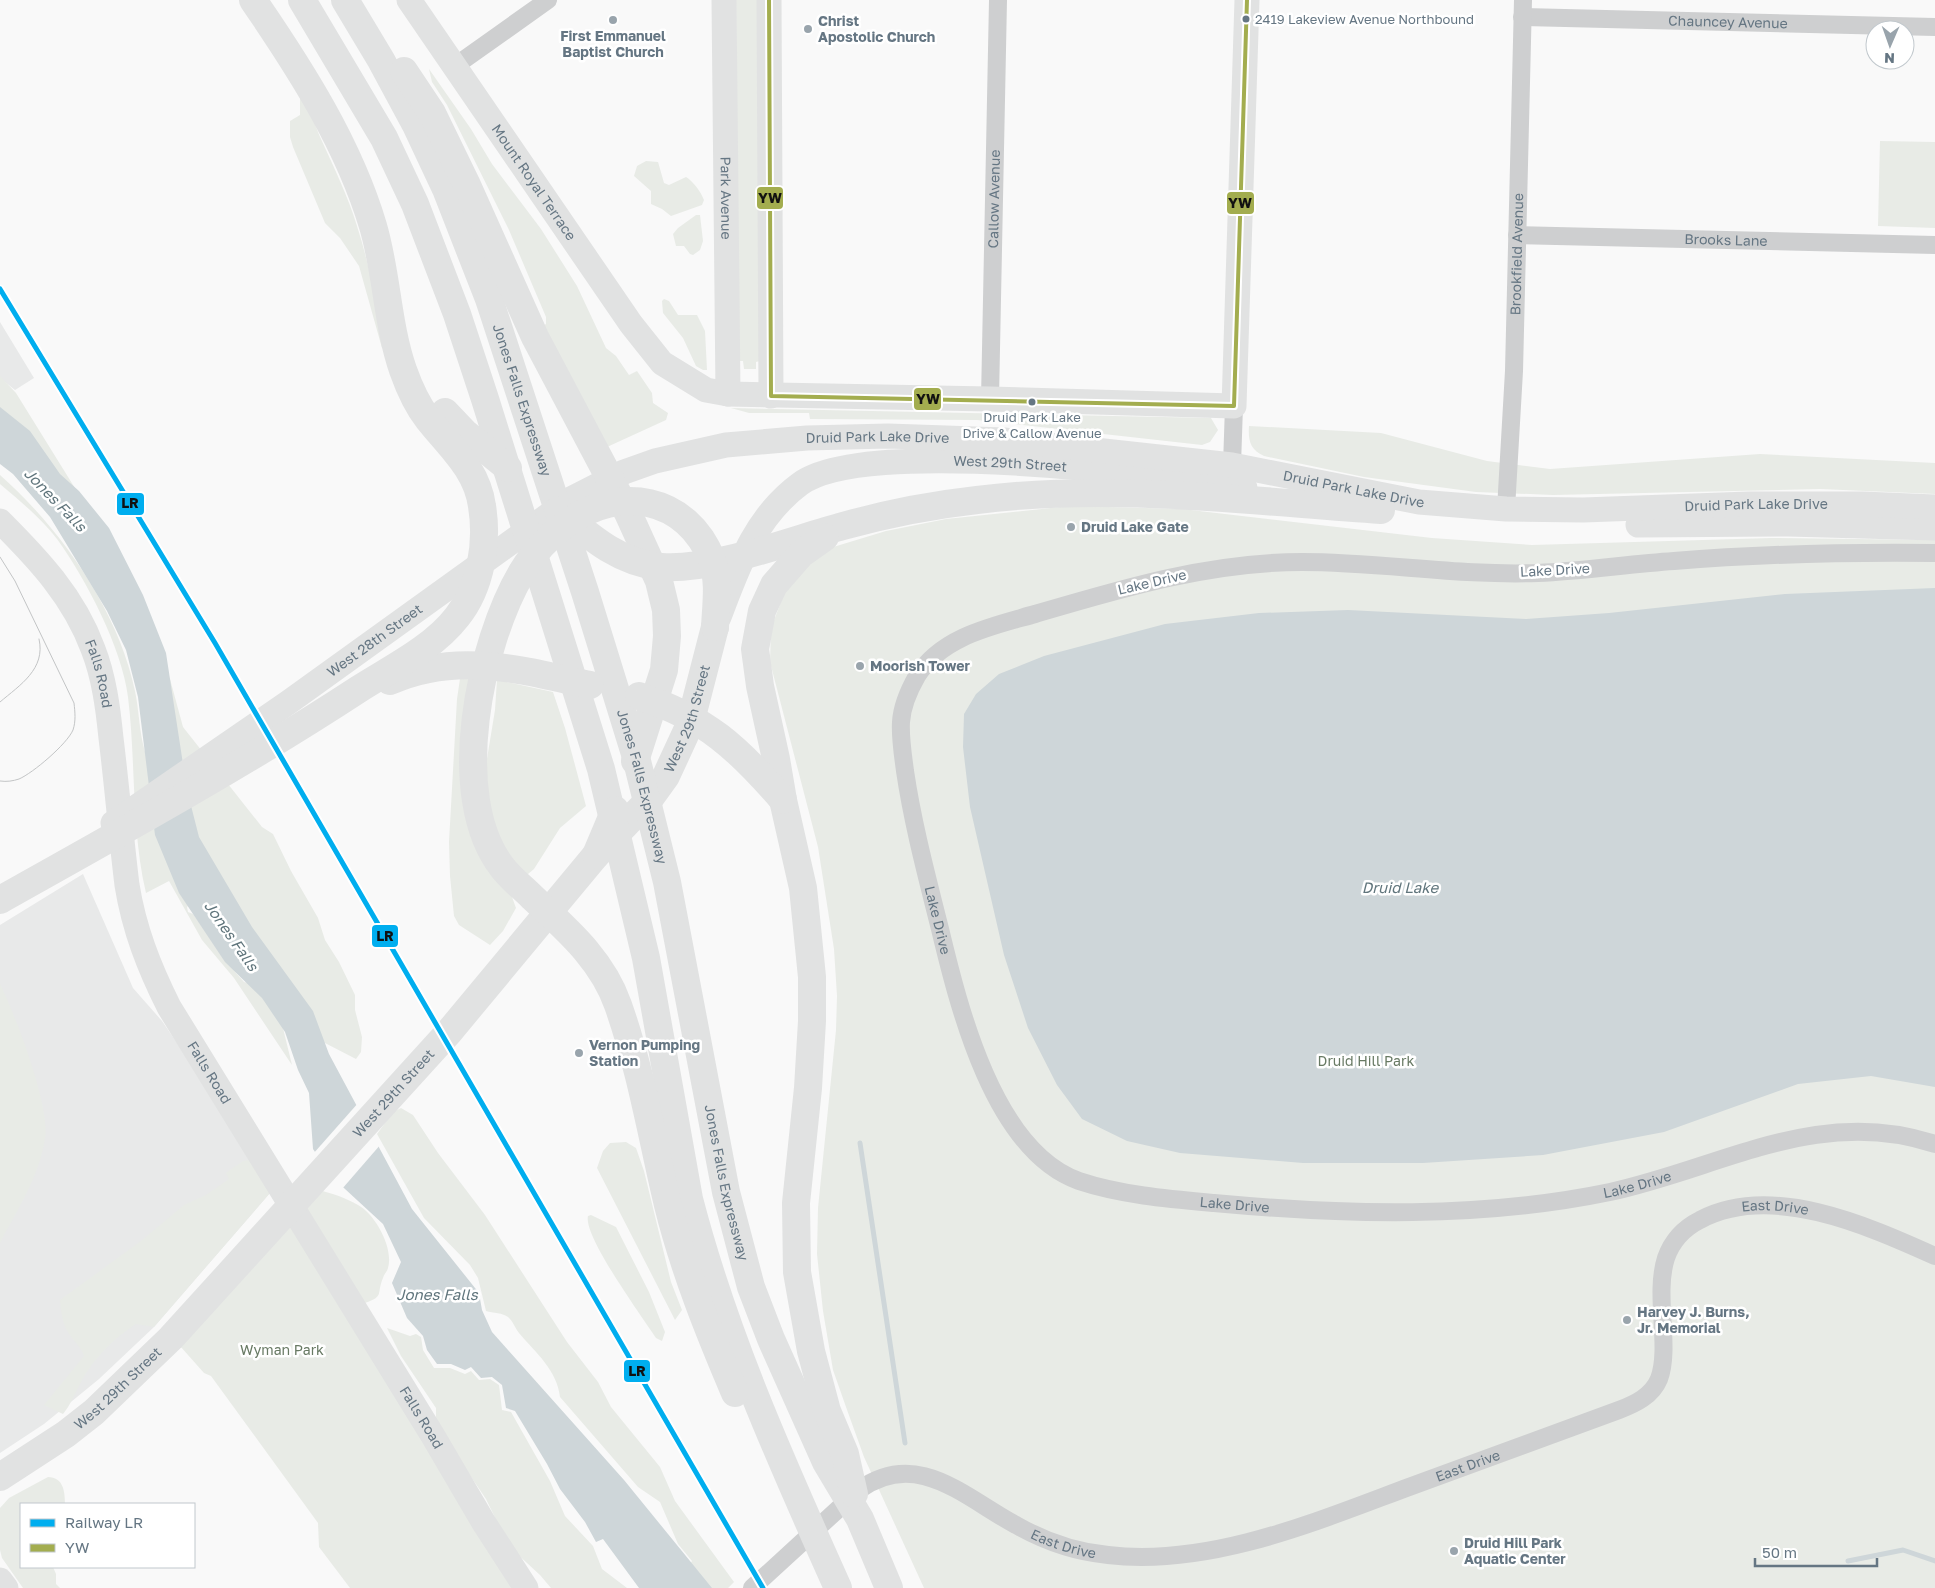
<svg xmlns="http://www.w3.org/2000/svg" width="1935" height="1588" font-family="'Golos Text',sans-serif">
  <rect width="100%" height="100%" fill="#f9f9f9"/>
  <!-- built -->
  <path fill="#e8e9e9" d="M0,322L34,378L15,390L0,378Z
    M83,874L133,988L162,1021L211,1093L270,1193L154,1327L99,1379L44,1424L0,1453V925Z"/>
  <!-- green -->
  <path fill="#e8ebe6" d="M736,0H757L760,361L756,362V369H744L743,361H739Z
    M429,69L471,129L492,164L541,229L577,286L606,348L616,356L629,375L637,371L652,393L653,403L668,413L666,420L607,447L540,328L546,324V317L509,230L447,105L432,82Z
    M300,94C311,107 314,124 321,139C334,168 348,196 357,226C370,266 377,308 385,349L382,348L359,266L340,238L325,223L293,147L290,137V121L300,115Z
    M1880,141L1935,142V228L1878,226Z
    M646,161L658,162L664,183L669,185L686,177C693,181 701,192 704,200L702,205L671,216L662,209L651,204V191L634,176L637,166Z
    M696,215H700L703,241L700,250L693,255L690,254L684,246H676L673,234L678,228Z
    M664,299L669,301L678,315H697L705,331L707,370H703L696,366L683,338L663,313L662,301Z
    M0,376L16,393L78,493L170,679L183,727L262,827L273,834L291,871L318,918L325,940L339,962L355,995V1010L362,1037L361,1052L356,1059L323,1042L218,929L164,689L0,418Z
    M731,408L1211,418L1218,430L1210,442L1202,445L977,420L810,419L809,413H749Z
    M1249,426L1381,433L1487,461L1550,469L1760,454L1935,463V494L1820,489L1553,495L1476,492L1364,477L1264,456C1250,450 1248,440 1249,426Z
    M0,475C61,529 118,610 135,691C139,710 139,729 144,748C157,799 178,849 195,899L187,907L188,912L193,914L236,973L244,982L252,984L281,1020L292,1065L234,978L202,940L169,881L146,893C131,829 136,762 128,697C122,648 86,579 57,539C42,519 19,500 0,484Z
    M1070,506L1182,509L1432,538L1532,545L1771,538L1935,540V1588H924L864,1457L846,1407L833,1370L823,1311L817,1254L818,1208L836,1030L837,996L834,949L818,847L770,662L771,628L786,589L797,575L830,548L886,531L946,519Z
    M463,658H475L466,771L516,908L503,931L490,945L459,925L454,916L450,876L449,842L457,699Z
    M497,680L553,692L565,728L586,806L560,828L534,869L522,879L489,826L486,765L495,710Z
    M0,984C15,1014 51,1108 45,1139C39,1177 17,1210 0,1243Z
    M401,1108L413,1115L438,1153L485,1215L567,1342L598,1382L611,1407L660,1467L675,1501L734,1582L728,1588H704L688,1567L692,1561L678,1544L660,1502L638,1487L560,1397C557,1370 536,1353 519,1333C515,1328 513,1321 508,1317C503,1313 493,1313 486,1311L478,1278L470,1265L424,1218L377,1134L393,1112Z
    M626,1142L636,1148L644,1171L671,1282L682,1310L675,1320L597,1168L603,1151L610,1143Z
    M250,1160L270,1193L154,1327L136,1324C114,1338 92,1360 80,1384C74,1395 71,1404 63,1414L44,1405L84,1356C81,1346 73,1341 68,1332C62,1323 61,1310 60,1300L141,1241L184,1205L206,1195L229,1179L226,1173L243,1161Z
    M318,1190C332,1193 346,1198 358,1205C375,1214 394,1248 388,1268C387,1272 384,1274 383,1278C376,1294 385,1296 365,1303L299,1204Z
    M591,1215L616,1227L649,1292L665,1332L662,1341L656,1338C643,1318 583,1236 588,1216Z
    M286,1218L515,1588H350L319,1547L318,1523L211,1376L204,1373L180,1346Z
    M387,1328L410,1336L416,1334L421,1337L423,1350L434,1368H450L465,1374L471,1371L479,1380L490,1379L499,1385L502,1410L511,1412L550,1481L565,1516L593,1546L602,1569L627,1588H551L540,1575L514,1551L505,1538L486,1499L436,1425V1408L401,1356Z
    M48,1477C63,1477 65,1491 65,1504H21V1567H53L56,1574V1584L60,1588H23L2,1558L0,1550V1508L9,1498Z"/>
  <!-- water -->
  <path fill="#ced6d9" d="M0,407L30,431L60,474L79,491L109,528L143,595L166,653L187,790L199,837L252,927L313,1011L329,1054L412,1209L479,1293L482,1310L492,1332L624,1480L712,1588H639L603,1539L596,1542L585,1522L560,1489L547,1464L515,1411L506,1408L502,1385L492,1377L481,1378L471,1367L465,1370L451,1364H437L427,1350L423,1336L407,1318L392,1283L401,1262L383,1224L332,1177L313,1149L309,1093L298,1070L285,1032L262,998L225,962L179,893L155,835L138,697L126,650L107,611L50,517L13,474L0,464Z
    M1935,588V1087L1871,1076L1798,1084L1664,1132L1543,1155L1423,1163H1303L1180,1153L1127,1141L1082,1119L1057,1085L1028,1028L1004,955L970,807L963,747L964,714L976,694L999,674L1044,656L1165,624L1259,613L1348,610L1526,619L1609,613L1785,594Z"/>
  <!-- pier -->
  <path fill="#f9f9f9" d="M359,1102L381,1144L342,1189L330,1178L313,1154Z"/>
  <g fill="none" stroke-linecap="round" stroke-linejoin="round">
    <!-- stream -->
    <path stroke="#ced6d9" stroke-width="5" d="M860,1143L905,1443
      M1848,1561L1903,1550L1935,1561"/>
    <!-- street -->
    <g stroke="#cecfd0" stroke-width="18">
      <path id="s1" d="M1522,17L1935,27"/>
      <path d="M455,66L548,0"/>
      <path id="s2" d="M1517,235L1935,245"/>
      <path id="s3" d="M990,399L998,0"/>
      <path d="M1232,465L1234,406"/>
      <path id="s4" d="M1506,509L1514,371L1523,0"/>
      <path id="s5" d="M1935,553C1848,552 1761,554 1674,561C1629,564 1584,571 1538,573C1459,576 1381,562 1302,562C1210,562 1123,588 1035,614C993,626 942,636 917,676C909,690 902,706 901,722C900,738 903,755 905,771C913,825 927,877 940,929C959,1008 994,1151 1079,1181C1121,1195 1169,1199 1214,1203C1345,1215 1480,1219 1610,1192C1721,1168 1819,1105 1935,1144"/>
      <path id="s6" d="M752,1588L859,1490C917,1448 964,1497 1016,1525C1044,1541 1076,1552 1108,1555C1209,1567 1315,1522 1409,1487C1479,1462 1549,1436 1619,1410C1635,1404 1652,1396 1659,1379C1671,1347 1654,1295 1666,1258C1672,1241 1684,1228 1700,1220C1771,1182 1868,1226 1935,1256"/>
    </g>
    <!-- secondary -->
    <g stroke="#e1e2e2" stroke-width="25">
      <path id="s7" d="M409,0L631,324L662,363L706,390L728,394L990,399L1234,406L1247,0"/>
      <path id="s8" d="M724,0L728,394"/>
      <path d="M769,0L771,396"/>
      <path id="s9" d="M0,521C38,559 74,597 93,649C104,677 108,708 111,738C117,787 121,836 127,885C134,929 149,967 169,1007L433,1436L484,1523L526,1588"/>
      <path d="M1638,525L1788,524L1935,528"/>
      <path id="s10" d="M719,617C738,567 755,517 800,484C864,436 1161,475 1245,488"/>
      <path id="s11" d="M113,823L289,702L571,499L624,472L655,461L726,445L807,438L888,436L1004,440L1232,465L1419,502L1506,509L1583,510L1749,504H1863L1935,507"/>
      <path d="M0,1580L6,1588"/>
    </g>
    <!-- primary -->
    <path stroke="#e1e2e2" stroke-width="28" id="s12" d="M0,1477L66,1434L94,1412L171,1338L449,1032L596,855L648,801L666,776L690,724L715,627"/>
    <!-- highway -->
    <g stroke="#e1e2e2" stroke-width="28">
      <path d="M302,0L384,138L415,204L457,314L485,399L601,769L646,958L689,1199C724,1334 781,1461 838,1588"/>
      <path id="s13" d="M345,0L381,60L416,125L446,189L489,299L585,592L636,757L667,882L726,1192L751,1287L771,1339L826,1462L860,1519L889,1588"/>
      <path d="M404,71L432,113L466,183L535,337L628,513L659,581L666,610L667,636L664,670L635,761"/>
      <path d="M445,412L464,432L508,468"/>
      <path d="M558,510C589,536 619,563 661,567C713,571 791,540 843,526C886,514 932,505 977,500C1110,483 1247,501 1381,510"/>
      <path d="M825,537L801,554L774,585L762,611L755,649L760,686L776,759L783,800L803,888L812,977V1021L808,1088L796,1203L797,1272L811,1351L827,1411L845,1454L854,1494"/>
      <path d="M715,627C716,605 720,581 712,560C687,496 619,485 567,523C549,536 534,552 522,572C480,643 447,796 502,867C510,878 522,887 532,897C566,929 602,959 618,1005C641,1070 652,1138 668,1205C684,1270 709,1332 735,1393"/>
      <path d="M390,681C458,651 520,670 590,685"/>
      <path d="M639,696C706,718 738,748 783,800"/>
      <path d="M596,855L615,810"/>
      <path d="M0,900C121,832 243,765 359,689C392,668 433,648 457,617C481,587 488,543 482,506C477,469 450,447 428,419C417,405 409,387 403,370C387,324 387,273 373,226C349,145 301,70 253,0"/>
    </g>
    <!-- tram -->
    <path stroke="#c3c5c6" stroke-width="1" d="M0,557L15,581L74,703C75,712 76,721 73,730C67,744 33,773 19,779C13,781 7,782 0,781
      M0,702C20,685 46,669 39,639"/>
    <defs>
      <path id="bus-1" d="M769,0L771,396
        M771,396L1234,406
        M1234,406L1247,0"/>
    </defs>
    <!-- bus-1 casing -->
    <use href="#bus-1" stroke="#fff" stroke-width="8"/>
    <!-- bus-1 -->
    <use href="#bus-1" stroke="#a3ad4f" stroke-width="4"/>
    <defs>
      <path id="rail-1" d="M0,289L215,643L763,1588"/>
    </defs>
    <!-- rail-1 casing -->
    <use href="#rail-1" stroke="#fff" stroke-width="9"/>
    <!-- rail-1 -->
    <use href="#rail-1" stroke="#00aeef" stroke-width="5"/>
  </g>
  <!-- markers -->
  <g fill="#657683" stroke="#fff" stroke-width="2">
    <circle cx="1246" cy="19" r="4.5"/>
    <circle cx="1032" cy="402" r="4.5"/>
  </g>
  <g fill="#99a4ac" stroke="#fff" stroke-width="2">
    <circle cx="613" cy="20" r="5"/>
    <circle cx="808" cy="29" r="5"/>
    <circle cx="1071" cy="527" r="5"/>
    <circle cx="860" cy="666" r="5"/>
    <circle cx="579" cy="1053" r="5"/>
    <circle cx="1627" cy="1320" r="5"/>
    <circle cx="1454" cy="1551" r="5"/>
  </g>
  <g text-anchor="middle" stroke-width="5" stroke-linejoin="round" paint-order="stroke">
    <!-- bus labels -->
    <g font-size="13" fill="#657683" stroke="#fff" text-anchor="start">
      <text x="1255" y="24">2419 Lakeview Avenue Northbound</text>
      <text x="1032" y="422" text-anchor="middle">Druid Park Lake<tspan x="1032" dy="16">Drive &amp; Callow Avenue</tspan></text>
    </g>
    <!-- poi labels -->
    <g font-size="14" font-weight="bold" fill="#657683" stroke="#fff" text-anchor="start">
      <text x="818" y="26">Christ<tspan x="818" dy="16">Apostolic Church</tspan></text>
      <text x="613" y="41" text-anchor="middle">First Emmanuel<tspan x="613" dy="16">Baptist Church</tspan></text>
      <text x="1081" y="532">Druid Lake Gate</text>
      <text x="870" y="671">Moorish Tower</text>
      <text x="589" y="1050">Vernon Pumping<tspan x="589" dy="16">Station</tspan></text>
      <text x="1637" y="1317">Harvey J. Burns,<tspan x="1637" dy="16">Jr. Memorial</tspan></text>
      <text x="1464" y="1548">Druid Hill Park<tspan x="1464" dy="16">Aquatic Center</tspan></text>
    </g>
    <!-- street labels -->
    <g font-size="14" fill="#657683" stroke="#fff">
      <text dy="5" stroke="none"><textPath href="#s1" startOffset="206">Chauncey Avenue</textPath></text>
      <text dy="5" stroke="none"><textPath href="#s7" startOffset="221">Mount Royal Terrace</textPath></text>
      <text dy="5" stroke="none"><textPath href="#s8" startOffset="198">Park Avenue</textPath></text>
      <text dy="5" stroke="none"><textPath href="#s3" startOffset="200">Callow Avenue</textPath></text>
      <text dy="5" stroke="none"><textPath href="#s2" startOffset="209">Brooks Lane</textPath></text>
      <text dy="5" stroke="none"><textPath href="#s4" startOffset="255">Brookfield Avenue</textPath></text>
      <text dy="5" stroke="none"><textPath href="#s13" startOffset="439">Jones Falls Expressway</textPath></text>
      <text dy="5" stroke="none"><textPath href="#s11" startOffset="878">Druid Park Lake Drive</textPath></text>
      <text dy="5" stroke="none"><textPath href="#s10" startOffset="372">West 29th Street</textPath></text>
      <text dy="5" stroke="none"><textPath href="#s11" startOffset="1358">Druid Park Lake Drive</textPath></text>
      <text dy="5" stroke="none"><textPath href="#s11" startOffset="1762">Druid Park Lake Drive</textPath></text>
      <text transform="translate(1555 570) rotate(-3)" y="5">Lake Drive</text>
      <text transform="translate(1152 582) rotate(-13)" y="5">Lake Drive</text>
      <text dy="5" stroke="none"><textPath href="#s11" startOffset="319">West 28th Street</textPath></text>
      <text dy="5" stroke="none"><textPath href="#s9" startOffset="185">Falls Road</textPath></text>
      <text dy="5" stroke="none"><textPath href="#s12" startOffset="1032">West 29th Street</textPath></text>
      <text dy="5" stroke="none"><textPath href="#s13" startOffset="844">Jones Falls Expressway</textPath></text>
      <text dy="5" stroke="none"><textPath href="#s5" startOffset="1295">Lake Drive</textPath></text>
      <text dy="5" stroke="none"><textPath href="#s9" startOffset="605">Falls Road</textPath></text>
      <text dy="5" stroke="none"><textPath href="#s12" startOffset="552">West 29th Street</textPath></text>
      <text dy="5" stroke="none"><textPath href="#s13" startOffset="1249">Jones Falls Expressway</textPath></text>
      <text dy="5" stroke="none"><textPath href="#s5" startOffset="2165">Lake Drive</textPath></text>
      <text dy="5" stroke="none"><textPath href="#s5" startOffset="1760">Lake Drive</textPath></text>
      <text dy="5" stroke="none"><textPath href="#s6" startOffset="1255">East Drive</textPath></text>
      <text dy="5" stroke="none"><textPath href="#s12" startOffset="148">West 29th Street</textPath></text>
      <text dy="5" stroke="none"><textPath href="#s9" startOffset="1010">Falls Road</textPath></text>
      <text dy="5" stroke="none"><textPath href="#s6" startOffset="790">East Drive</textPath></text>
      <text dy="5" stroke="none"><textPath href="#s6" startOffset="370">East Drive</textPath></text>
    </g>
    <!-- park labels -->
    <g font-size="14" fill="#687a64" stroke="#fff">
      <text x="1366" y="1066">Druid Hill Park</text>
      <text x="282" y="1355">Wyman Park</text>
    </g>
    <!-- water labels -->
    <g font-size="15" font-style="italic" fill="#60757c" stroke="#fff">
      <text transform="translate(55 500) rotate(46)" y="5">Jones Falls</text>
      <text x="1400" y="893">Druid Lake</text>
      <text transform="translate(231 936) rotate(55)" y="5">Jones Falls</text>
      <text x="437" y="1300">Jones Falls</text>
    </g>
  </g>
  <g stroke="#fff" stroke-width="2">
    <rect x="756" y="186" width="28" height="24" rx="5" fill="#a3ad4f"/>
    <rect x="1226" y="191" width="29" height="24" rx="5" fill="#a3ad4f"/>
    <rect x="913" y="387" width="29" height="24" rx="5" fill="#a3ad4f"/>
    <rect x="116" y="492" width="29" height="24" rx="5" fill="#00aeef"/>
    <rect x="371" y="924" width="28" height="24" rx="5" fill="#00aeef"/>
    <rect x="623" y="1359" width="28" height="24" rx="5" fill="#00aeef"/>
  </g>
  <g font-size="14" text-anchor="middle" font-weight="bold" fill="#111">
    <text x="770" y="203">YW</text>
    <text x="1240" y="208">YW</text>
    <text x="928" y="404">YW</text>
    <text x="130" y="508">LR</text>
    <text x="385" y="941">LR</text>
    <text x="637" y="1376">LR</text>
  </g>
  <!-- legend -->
  <rect x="20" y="1503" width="175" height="65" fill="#ffffff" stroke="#c1c8cd"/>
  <rect x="30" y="1519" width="25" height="8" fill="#00aeef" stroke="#c1c8cd"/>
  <text x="65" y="1528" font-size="15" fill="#657683">Railway LR</text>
  <rect x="30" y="1544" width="25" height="8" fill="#a3ad4f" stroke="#c1c8cd"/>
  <text x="65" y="1553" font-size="15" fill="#657683">YW</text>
  <!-- north arrow -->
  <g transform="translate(1890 45) rotate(182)"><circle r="24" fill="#ffffff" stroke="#c1c8cd"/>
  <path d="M0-4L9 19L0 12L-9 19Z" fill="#99a4ac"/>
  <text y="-8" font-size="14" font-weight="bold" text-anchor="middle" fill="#657683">N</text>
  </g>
  <!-- scale -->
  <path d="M1755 1558v8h122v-8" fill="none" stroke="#657683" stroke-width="2.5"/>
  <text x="1762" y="1558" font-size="15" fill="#657683" stroke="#ffffff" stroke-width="4" paint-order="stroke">50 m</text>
</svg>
